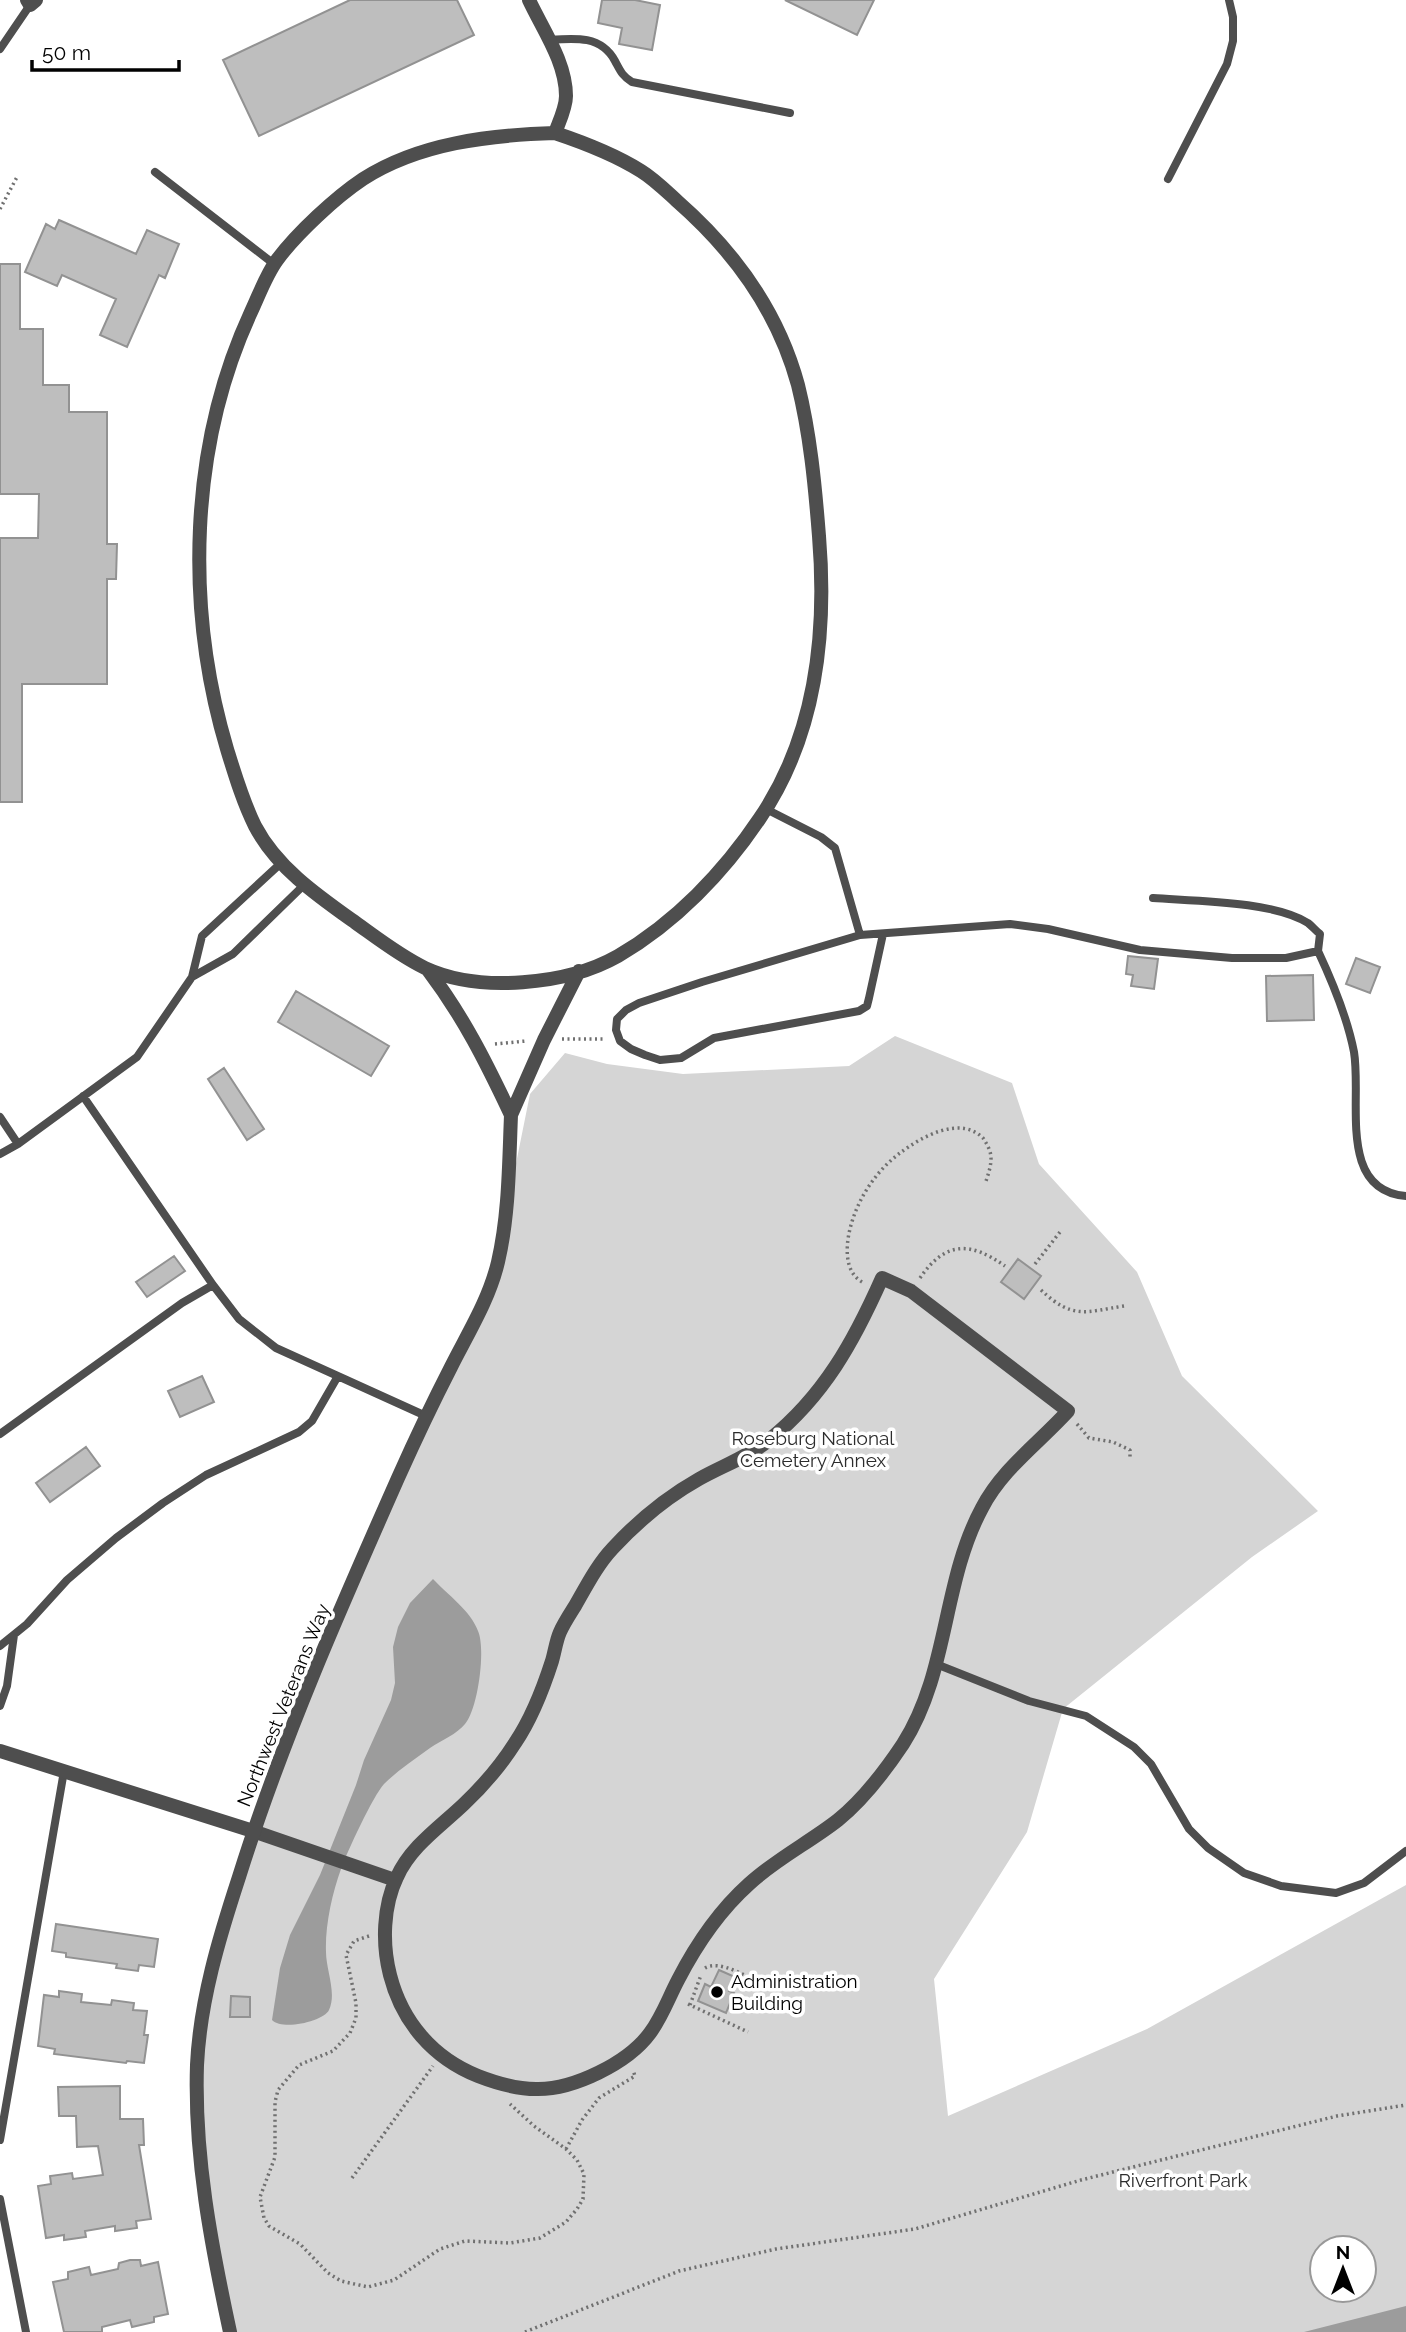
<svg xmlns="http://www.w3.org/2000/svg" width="1406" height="2332" font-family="Raleway,sans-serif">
  <rect width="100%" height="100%" fill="#fff"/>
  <!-- green -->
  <path fill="#d5d5d5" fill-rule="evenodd" d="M895,1036L1012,1083L1039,1164L1137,1272L1182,1376L1318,1511L1252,1557L1063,1709L1027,1832L934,1979L948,2116L1147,2029L1406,1885V2307L1310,2332H230L200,2151L202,2019L235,1888L344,1605L481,1309L504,1223L530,1094L565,1053L607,1064L683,1074L849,1066ZM1322,2248H1364V2290H1322Z"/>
  <!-- water -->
  <path fill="#9c9c9c" d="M433,1579C447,1594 471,1611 478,1631C486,1649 478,1709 465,1724C457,1734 442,1740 430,1748C415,1759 398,1770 384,1784C373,1796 347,1852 341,1869C332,1894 325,1926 326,1952C326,1970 337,1993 329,2010C324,2021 283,2031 272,2020L280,1968L290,1935L320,1875L356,1785L364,1760L391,1700L395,1683L393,1647L398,1627L410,1603Z
    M1406,2306V2332H1304Z"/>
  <!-- building -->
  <path fill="#bebebe" stroke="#929292" stroke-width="2" d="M350,0H457L474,35L259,136L223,60Z
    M602,0H635L660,5L652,50L619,44L622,28L598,23Z
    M785,0H874L857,35Z
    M59,220L136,254L147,230L179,244L165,278L159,275L127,347L100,335L116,299L62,275L57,286L25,272L46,224L55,229Z
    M0,264H20V329H43V385H69V412H107V544H117L116,579H107V684H22V802H0V538H38L39,494H0Z
    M1128,956L1158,959L1154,989L1131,986L1133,975L1126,974Z
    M1356,958L1380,967L1370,993L1346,984Z
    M1313,975L1314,1020L1267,1021L1266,976Z
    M296,991L389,1046L371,1076L278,1022Z
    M224,1068L264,1129L247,1140L208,1079Z
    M174,1256L185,1271L147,1297L136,1282Z
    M1018,1259L1041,1276L1024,1299L1001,1282Z
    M202,1376L214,1402L180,1417L168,1391Z
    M86,1447L100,1466L50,1502L36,1483Z
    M56,1924L158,1939L154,1967L139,1965L138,1971L116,1968L117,1964L66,1957V1953L52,1951Z
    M719,1970L735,1977L729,1991L734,1993L726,2013L698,2001L705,1984L711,1987Z
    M59,1991L82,1994L81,2002L111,2005L112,2000L134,2003L133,2010L147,2011L144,2035H148L144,2063L127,2061L126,2063L54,2054L55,2049L38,2046L44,1995L59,1997Z
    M231,1996L250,1997V2017H230Z
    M120,2086V2119H143L144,2145H139L151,2219L136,2221L137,2228L115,2231V2226L85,2231L86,2237L64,2240V2235L46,2238L38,2186L51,2184L50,2176L72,2173L73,2179L103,2175L98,2146L77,2147L76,2116H59L58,2087Z
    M130,2260H140L141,2266L158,2262L168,2314L154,2317V2322L132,2327L130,2320L102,2327V2332H64L53,2282L68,2279V2272L89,2267L91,2275L118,2269L119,2263Z"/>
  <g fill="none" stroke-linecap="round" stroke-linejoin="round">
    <!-- path -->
    <path stroke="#707070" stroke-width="3.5" stroke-dasharray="2 3.5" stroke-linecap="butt" d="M0,209L17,177
      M562,1039H606
      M495,1044L526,1041
      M1035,1264L1060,1232
      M920,1278C946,1240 971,1242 1005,1266
      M862,1282C847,1273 846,1255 848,1239C853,1206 873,1173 900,1153C921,1137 960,1115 983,1138C987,1144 991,1151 991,1158C991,1167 988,1175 985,1184
      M1041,1290C1073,1320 1085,1312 1124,1306
      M1077,1424L1089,1438L1113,1442L1130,1450V1460
      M369,1936L354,1941L346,1955L356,2003V2018L350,2033L333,2051L299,2065L278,2090L275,2102V2157L260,2197L264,2218L269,2226L300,2244L328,2273L341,2281L368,2287L394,2280L440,2249L465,2241L510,2243L540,2238L566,2222L577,2209L583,2199L584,2174L577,2160L566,2149L534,2126L510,2104
      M705,1968C720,1959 749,1978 764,1985
      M688,2004L748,2032
      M690,2005L701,1975
      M566,2149L582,2120L599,2098L635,2076L633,2070
      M352,2178L433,2066
      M525,2332L679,2271L776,2249L915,2229L1081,2180L1337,2116L1406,2105"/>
    <!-- service -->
    <path stroke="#4e4e4e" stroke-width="8" d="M549,40C574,38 601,35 615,61C620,70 622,76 632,82L790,113
      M0,49L30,5
      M155,172L274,264
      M1168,179L1227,64L1233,41V17L1229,0
      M766,809L821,837L835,848L860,935
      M883,934L869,998L867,1006L859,1011L714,1038L681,1058L660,1060L645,1055L631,1049L620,1041L616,1030L617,1019L626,1010L639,1003L702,982L860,935L1010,924L1048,929L1140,950L1232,958H1286L1318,951L1320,934C1316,931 1312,926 1308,923C1274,901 1194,901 1153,898
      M1318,951C1333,983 1347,1016 1354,1052C1362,1100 1337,1190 1406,1196
      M192,977L233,954L305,884
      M83,1096L213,1285
      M0,1117L18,1144
      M0,1154L18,1144L137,1057L192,977L202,936L280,864
      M0,1434L182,1303L213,1285L239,1319L276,1348L426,1416
      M0,1646L27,1624L67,1580L116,1538L163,1503L206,1475L299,1432L312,1421L338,1376
      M936,1664L1029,1701L1086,1716L1134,1747L1151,1764L1189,1829L1208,1848L1244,1873L1281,1886L1336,1893L1364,1883L1406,1851
      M0,1706L7,1686L14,1635
      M0,2140L64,1771
      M0,2199L26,2332"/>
    <!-- minor -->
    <path stroke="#4e4e4e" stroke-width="14" d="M882,1278L911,1291L1068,1411C1039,1443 1002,1469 982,1508C942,1582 949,1672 903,1744C885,1771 864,1799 838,1820C810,1842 776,1859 749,1884C720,1910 696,1945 678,1980C669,1997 662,2017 650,2033C628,2063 573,2090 536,2089C517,2089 496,2083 478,2076C433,2058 402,2022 390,1975C382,1944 383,1906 397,1877C411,1846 440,1827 464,1804C483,1786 501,1765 515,1743C532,1718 543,1689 552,1661C555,1651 556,1641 560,1632C564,1623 570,1614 575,1606C587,1585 597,1565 613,1548C638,1521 667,1497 699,1479C722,1466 748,1457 769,1440C824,1396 854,1341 882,1278Z
      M0,1751L253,1831L395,1880"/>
    <!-- tertiary -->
    <path stroke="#4e4e4e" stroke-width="14" d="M27,0L30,5L36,0
      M529,0C543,30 566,62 566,96C566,108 559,122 555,133
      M555,133C585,143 614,154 641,171C654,179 665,190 677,201C733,250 778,311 798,385C810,433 815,485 819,536C827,633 817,734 760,818C724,872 675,923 618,956C567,985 479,993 425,968C400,956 377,938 356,923C318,896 277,868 255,826C243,802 235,775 227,749C185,608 189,446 251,312C259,295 266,275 277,260C297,233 336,197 363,179C419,143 490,135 555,133Z
      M428,970C463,1016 486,1062 511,1115L544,1040L579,971
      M230,2332C211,2244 194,2155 197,2065C200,2001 219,1938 239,1877C282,1740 340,1609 398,1478C415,1440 432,1404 451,1367C468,1333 489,1300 498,1262C509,1215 509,1164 511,1115"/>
  </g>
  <!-- markers -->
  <circle fill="#000" stroke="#fff" stroke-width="2.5" cx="717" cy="1992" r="7"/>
  <g text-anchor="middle" stroke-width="7" stroke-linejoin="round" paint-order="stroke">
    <!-- park labels -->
    <g font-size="19" fill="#2c2c2c" stroke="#fff">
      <text x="813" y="1445">Roseburg National<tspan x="813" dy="22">Cemetery Annex</tspan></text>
      <text x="1183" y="2187">Riverfront Park</text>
    </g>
    <!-- street labels -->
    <g font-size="19" fill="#000" stroke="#fff">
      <text transform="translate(283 1705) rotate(-68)" y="7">Northwest Veterans Way</text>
    </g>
    <!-- poi labels -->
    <g font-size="19" fill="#000" stroke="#fff" text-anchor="start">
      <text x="731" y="1988">Administration<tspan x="731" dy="22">Building</tspan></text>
    </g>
  </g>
  <!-- north arrow -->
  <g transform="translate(1343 2269)"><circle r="33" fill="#ffffff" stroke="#999999" stroke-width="2"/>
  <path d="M0-5L12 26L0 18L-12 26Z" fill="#000000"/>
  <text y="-10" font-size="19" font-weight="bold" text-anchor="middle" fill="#000000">N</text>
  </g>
  <!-- scale -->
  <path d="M32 60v10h147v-10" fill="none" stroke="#000000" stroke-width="3.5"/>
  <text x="42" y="60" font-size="21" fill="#000000" stroke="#ffffff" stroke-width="5" paint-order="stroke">50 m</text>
</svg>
